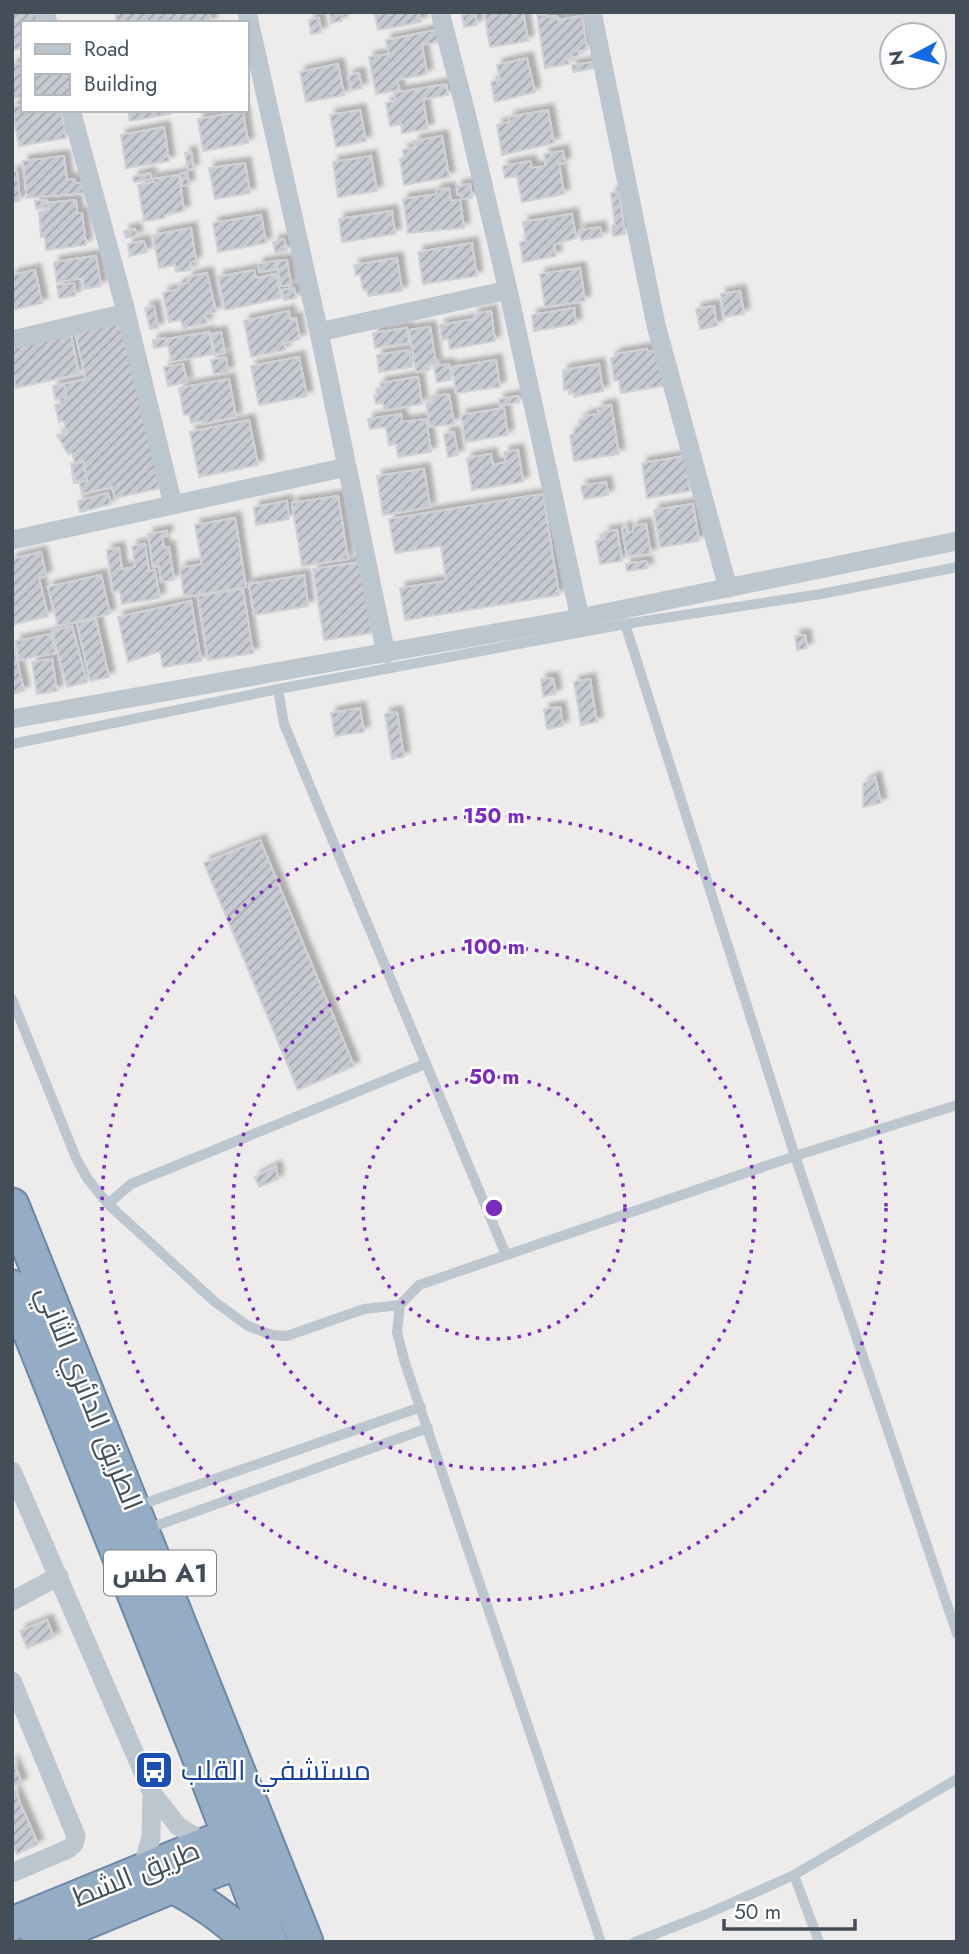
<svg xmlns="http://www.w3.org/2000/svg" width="969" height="1954" font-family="Jost,Cairo,sans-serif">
  <defs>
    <pattern id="building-hatch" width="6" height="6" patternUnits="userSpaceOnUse" patternTransform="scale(1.75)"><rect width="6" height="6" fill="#c7cad1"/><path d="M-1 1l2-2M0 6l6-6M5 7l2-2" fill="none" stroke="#a3a6ad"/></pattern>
    <filter id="shadow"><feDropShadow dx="5.5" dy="-5.5" stdDeviation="2" flood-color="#0004"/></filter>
  </defs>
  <rect width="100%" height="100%" fill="#eeebeb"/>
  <!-- building -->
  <path fill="url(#building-hatch)" stroke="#cfd1d7" stroke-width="2" filter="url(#shadow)" d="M12,12H36L38,23H23V48L12,50Z
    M115,12H209L211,23H117Z
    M329,12H341L342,21L331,23Z
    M374,12H419L421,22L378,30Z
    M484,12H523L528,41L490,47Z
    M475,13L477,25L464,27L462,15Z
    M546,14L547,17L557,16L558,20L582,16L587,49L578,51L579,56L568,58L569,64L545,68L537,15Z
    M319,18L321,32L311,34L309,20Z
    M436,30L439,42L422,45L427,74L397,80L399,90L376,94L369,57L389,54L386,40Z
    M527,58L535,92L495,102L491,82L500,80L497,65Z
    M594,62L595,68L573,72L572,65Z
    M23,63V97L12,98V65Z
    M338,64L344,95L306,102L300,72Z
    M359,73L362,88L352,90L348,76Z
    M446,84L448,95L423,99L428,129L402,133L401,124L390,126L386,103L396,101L394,93Z
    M23,105V110H61L66,138L19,146L12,107Z
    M128,110H169L170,114L130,121Z
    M360,110L366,141L336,147L330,115Z
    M548,110L554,143L502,155L497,125L510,122L509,117Z
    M243,111L248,143L203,151L198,119Z
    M164,127L169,161L126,168L121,135Z
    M442,136L449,177L404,185L400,159L404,158L403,150L415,148L414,141Z
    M563,151L565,163L559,164L564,194L522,202L517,176L505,178L503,166L530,161L532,168L546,166L544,154Z
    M191,152L193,169L188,170L185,153Z
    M64,156L67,180L74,179L75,183H82L84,193L27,198L23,161Z
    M371,156L377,191L338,197L333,162Z
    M245,163L250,193L215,199L209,168Z
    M12,172H17L20,201L12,202Z
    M187,172L189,185L182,186L180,174Z
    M150,173L151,179L134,182L133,177Z
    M179,175L184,211L164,215L165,218L144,221L138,185L154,182L153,179Z
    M470,184L472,198L462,199L461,195H458L457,186Z
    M449,188L451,201L460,200L464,228L408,233L403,199L437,194L436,190Z
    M619,192L625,234L613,236L612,226L615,225L611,193Z
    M47,200L48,207L36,209L35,201Z
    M76,200L77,213H82L86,245L46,250L45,237H41L39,212L49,210L48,203Z
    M392,211L395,234L342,242L339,219Z
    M572,214L576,238L554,245L556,256L523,262L520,242L526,241L523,222Z
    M261,215L266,243L218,252L213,223Z
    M600,227L602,237L581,240L579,230Z
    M191,228L196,261L190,262L191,270L176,272L175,265L159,268L153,235Z
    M135,229L137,236L126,238L124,231Z
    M284,239L287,250L276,253L273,242Z
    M144,241L147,252L130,256L128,244Z
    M472,243L477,276L423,284L418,252Z
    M96,256L101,286L84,289L83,278L57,282L54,262Z
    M397,258L402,291L368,296L367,290H363L360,274L356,275L354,265Z
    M287,260L291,285L281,286L277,261Z
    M275,261L277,269L259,272L258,264Z
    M580,268L585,301L545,307L540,274Z
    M35,270L42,303L12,310V275Z
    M254,270L256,278L276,274L281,298L225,310L218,277Z
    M207,273L216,312L205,314L207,323L183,328L181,320L169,322L163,293L179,289L178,285L189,283L188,277Z
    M74,283L75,296L59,298L57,285Z
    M294,288L296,298L284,300L282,290Z
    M740,291L744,314L724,317L721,294Z
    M154,306L158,328L150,329L145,308Z
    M714,306L717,326L700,329L696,309Z
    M574,308L576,324L534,331L532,315Z
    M289,311L290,319L296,318L300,339L284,343L285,350L251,357L244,321Z
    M491,311L495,341L450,349L448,339L442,340L440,325L475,319L474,314Z
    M123,323L160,488L115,498L112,487L82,494L79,480L75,481L71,464L75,463L72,453L68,454L57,435L67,434L64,421L59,422L55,405L61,404L60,399L56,400L53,386L86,379L75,333Z
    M430,327L436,363L428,365L429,370L416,372L409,330Z
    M407,328L409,343L375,348L373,333Z
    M209,332L213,354L171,362L167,339Z
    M221,332L225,353L215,355L211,334Z
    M71,335L79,374L16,388L12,369V348Z
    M165,338L166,346L154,348L153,340Z
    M647,349V352L662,349L668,385L621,393L619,380L614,381L611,358L616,357L615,354Z
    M409,350L412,367L379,372L377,355Z
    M226,357L228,372L214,374L211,360Z
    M299,357L307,396L259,405L251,366Z
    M496,360L500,387L456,393L452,367Z
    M183,364L187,382L168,386L164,367Z
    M449,364L451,380L437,382L434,366Z
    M599,364L603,391L574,397V393L569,394V389L564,390L563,370Z
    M418,377L422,404L384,410L383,403L376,404L374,395H377L376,389L381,388L380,383Z
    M229,379L236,417L202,424L201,421L191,423L189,414L184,415L179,388Z
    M64,384L66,397L55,399L53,386Z
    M449,394L454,424L430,427L426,403H433L432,396Z
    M518,396L519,402L500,406L499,399Z
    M611,405L619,454L574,461L570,435L574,434L575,427L580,426L579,420L585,419L584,416L599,414L598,407Z
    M504,408L508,435L465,442L461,415Z
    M401,414L402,422L426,419L431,452L398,457L396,444L389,445L386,427L370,429L368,419Z
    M249,420L258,465L199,477L190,432Z
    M454,432L458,455L448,457L444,434Z
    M518,450L523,482L472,490L467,458L491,454L493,465L506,462L504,452Z
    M685,456L690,491L647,498L642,463Z
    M84,462L87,481L74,483L71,464Z
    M424,469L430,507L383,515L377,476Z
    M606,482L608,495L584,499L581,486Z
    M108,493L111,504L80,512L78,501Z
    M543,494L559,595L405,620L400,588L446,581L441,546L395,553L389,519Z
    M338,496L348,559L302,566L292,503Z
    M287,501L289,519L256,525L254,507Z
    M693,504L699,541L660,547L654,510Z
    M235,518L246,587L184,597L180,568L202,564L195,525Z
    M646,524L651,554L627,556L622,528L626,527L627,533L633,532V526Z
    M617,530L622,561L600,564L596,541L605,539L604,532Z
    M167,531V536L162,537L164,548L169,547L174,580L161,582L159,566L153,567L148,534Z
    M145,544L149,571L155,570L160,598L122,604L120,591L113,592L107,550L119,548L122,569L135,567L132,546Z
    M41,552L46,576L39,578L48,616L12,625V559Z
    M646,561L648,568L627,571L626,564Z
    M361,562L372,633L324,640L313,569Z
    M101,575L110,614L58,626L48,587Z
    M304,575L308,606L254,615L249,584Z
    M243,589L253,653L208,660L198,596Z
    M191,601L201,661L163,667L160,651L128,662L118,617Z
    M96,619L109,677L90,681L77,623Z
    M72,626L87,682L67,687L52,631Z
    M51,634L55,653L19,660L16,641Z
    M805,635L807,648L797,650L795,636Z
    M12,648H14L24,691L12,694Z
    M52,659L57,691L37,694L32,662Z
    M553,678L556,694L543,696L541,679Z
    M590,679L597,722L581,725L574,682Z
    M560,707L563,726L547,729L544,709Z
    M360,708L364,732L335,736L331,713Z
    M397,712L404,757L392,759L385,714Z
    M875,777L881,803L863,807V784Z
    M260,840L354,1066L298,1090L204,863Z
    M276,1166L278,1179L259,1187L255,1177Z
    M47,1620L54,1637L27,1648L20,1631Z
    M12,1760L22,1783L12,1787Z
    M13,1787L38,1844L17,1854L12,1843Z"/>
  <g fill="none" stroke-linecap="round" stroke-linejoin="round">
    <defs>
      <path id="trunk" d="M12,1205L306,1942
        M12,1287L202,1764L270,1942
        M173,1886C202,1901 227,1919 251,1942
        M12,1924L229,1835L250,1825
        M38,1942L173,1886L260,1854"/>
    </defs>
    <!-- trunk casing -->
    <use href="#trunk" stroke="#6b88a9" stroke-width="37"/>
    <!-- service -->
    <path stroke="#bbc6cf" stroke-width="10" d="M625,624L795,1156L957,1634
      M278,689L284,724L506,1255
      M12,744L278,689L625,624L821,594L957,567
      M12,999L76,1158L87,1178L108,1204L215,1302L248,1326L272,1335L287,1336L364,1309L400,1305L419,1285L795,1156L957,1105
      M108,1204L131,1184L425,1064
      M400,1305L397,1332L405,1363L601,1942
      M137,1506L421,1407
      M147,1529L428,1428
      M794,1875L819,1942
      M635,1942L709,1913L794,1875L957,1779"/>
    <!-- minor -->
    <path stroke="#bbc6cf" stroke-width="19" d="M45,12L48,23
      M247,12L319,332L386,654
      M592,12L656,325L728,588
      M71,110L124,304L173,505
      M508,290L580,618
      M319,332L508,290L465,109L440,12
      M12,340L126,313
      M12,540L347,467
      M12,719L580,618L957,541
      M12,1471L152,1793L178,1826L194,1836
      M12,1601L59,1576
      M12,1681L76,1836L74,1844L68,1849L12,1873
      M142,1870L151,1837L152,1793"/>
    <!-- trunk -->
    <use href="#trunk" stroke="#94acc4" stroke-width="33"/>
  </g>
  <!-- distance rings -->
  <g fill="none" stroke="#7b2cbf" stroke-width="3.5" stroke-dasharray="3.5 7">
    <circle cx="494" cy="1208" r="131"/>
    <circle cx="494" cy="1208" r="261"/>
    <circle cx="494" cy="1208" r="392"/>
  </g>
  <!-- icons -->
  <defs>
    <symbol id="bus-square" viewBox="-11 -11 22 22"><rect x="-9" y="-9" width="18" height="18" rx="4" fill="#1a4fb4" stroke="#fff"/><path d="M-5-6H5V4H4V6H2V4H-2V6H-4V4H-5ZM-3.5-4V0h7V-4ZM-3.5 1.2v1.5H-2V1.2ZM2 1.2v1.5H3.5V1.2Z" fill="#fff"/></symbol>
  </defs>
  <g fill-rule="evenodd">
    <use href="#bus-square" x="132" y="1748" width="44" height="44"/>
  </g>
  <g text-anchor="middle" stroke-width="5" stroke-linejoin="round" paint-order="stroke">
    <!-- shield labels -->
    <rect fill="#fff" stroke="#7b838b" stroke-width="2" x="104" y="1550.5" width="112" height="45" rx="5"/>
    <g font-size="26" font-weight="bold" fill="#434e59">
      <text x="160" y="1582">طس A1</text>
    </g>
    <!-- street labels -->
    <g font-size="28" fill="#434e59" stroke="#fff">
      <text transform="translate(90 1398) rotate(68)" y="10">الطريق الدائري الثاني</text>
      <text transform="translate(136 1873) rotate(-22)" y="10">طريق الشط</text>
    </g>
    <!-- transit labels -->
    <g font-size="28" fill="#164399" stroke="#fff" text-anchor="start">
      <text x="181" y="1780">مستشفي القلب</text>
    </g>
  </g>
  <circle cx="494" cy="1208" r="10" fill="#7b2cbf" stroke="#fff" stroke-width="3.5"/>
  <g font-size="21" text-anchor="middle" font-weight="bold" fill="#7b2cbf" stroke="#fff" stroke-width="5" stroke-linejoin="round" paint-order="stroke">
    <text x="494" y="823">150 m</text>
    <text x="494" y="954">100 m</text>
    <text x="494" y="1084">50 m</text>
  </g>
  <!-- border -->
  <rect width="969" height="1954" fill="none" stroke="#434e59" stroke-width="28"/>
  <!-- legend -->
  <rect x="21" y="21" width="228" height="91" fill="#ffffff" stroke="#b4b8bd" stroke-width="2"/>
  <rect x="35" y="44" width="35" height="10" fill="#bbc6cf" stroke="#b4b8bd" stroke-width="2"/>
  <text x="84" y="56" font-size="21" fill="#434e59">Road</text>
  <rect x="35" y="74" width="35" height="21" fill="url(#building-hatch)" stroke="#b4b8bd" stroke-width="2"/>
  <text x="84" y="91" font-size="21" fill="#434e59">Building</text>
  <!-- north arrow -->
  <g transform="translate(913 56) rotate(263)"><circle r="33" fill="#ffffff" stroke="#b4b8bd" stroke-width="2"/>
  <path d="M0-5L12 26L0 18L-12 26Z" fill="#126be1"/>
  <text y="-10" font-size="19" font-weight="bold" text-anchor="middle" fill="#434e59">N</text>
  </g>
  <!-- scale -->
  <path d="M724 1919v10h131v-10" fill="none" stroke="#434e59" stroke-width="3.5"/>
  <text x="734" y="1919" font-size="21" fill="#434e59" stroke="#ffffff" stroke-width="5" paint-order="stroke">50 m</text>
</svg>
